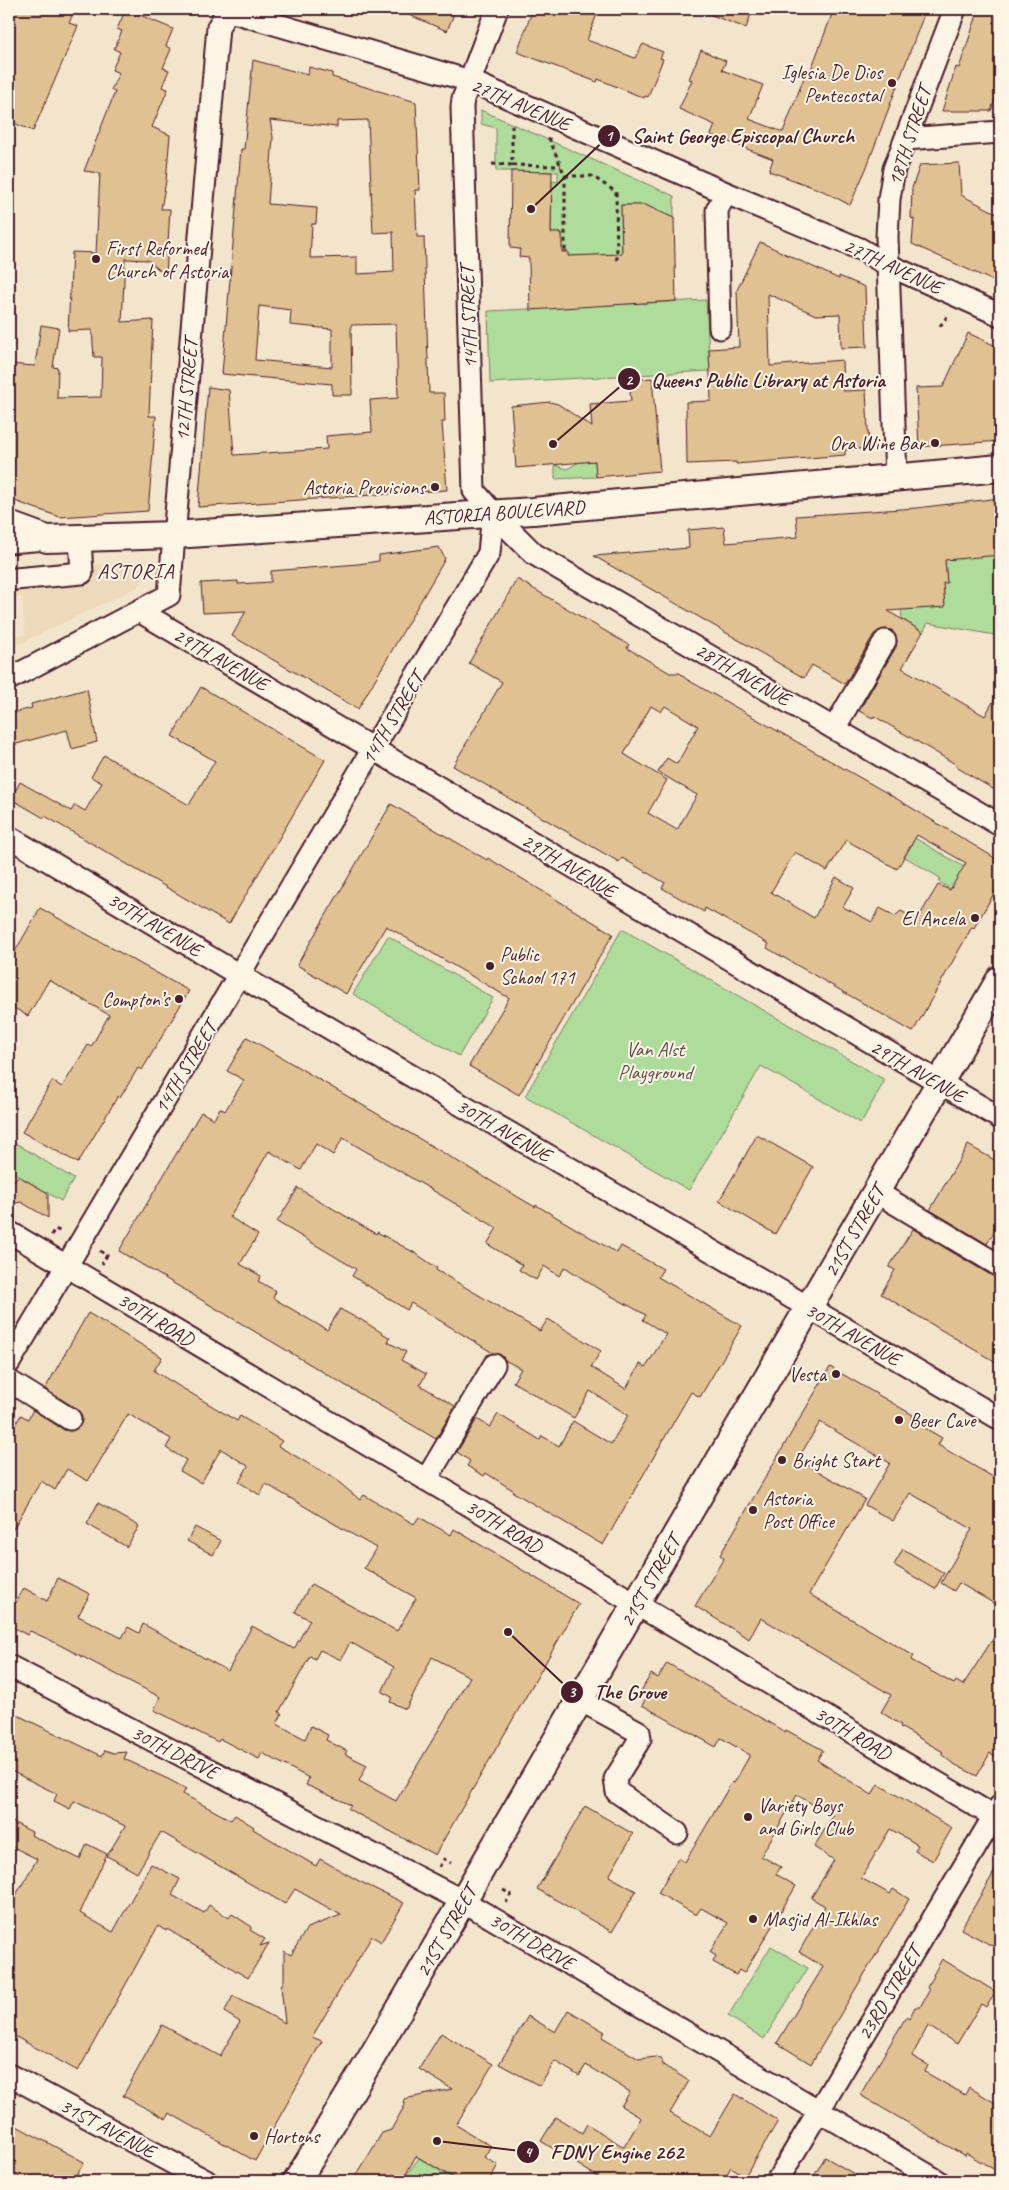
<svg xmlns="http://www.w3.org/2000/svg" width="1009" height="2190" font-family="Caveat,sans-serif">
  <rect width="100%" height="100%" fill="#f3e5cc"/>
  <filter id="ink" filterUnits="userSpaceOnUse"><feTurbulence type="fractalNoise" baseFrequency=".02" numOctaves="2"/><feDisplacementMap in="SourceGraphic" scale="10" xChannelSelector="R" yChannelSelector="G"/><feConvolveMatrix kernelMatrix="1 2 1 2 8 2 1 2 1" color-interpolation-filters="sRGB"/></filter>
  <g filter="url(#ink)">
    <!-- built -->
    <path fill="#eddabb" d="M147,561L143,582L136,588L9,649V636L25,635L22,597H9V571Z"/>
    <!-- green -->
    <path fill="#addc9b" stroke="#7c7e63" d="M481,110L674,196V218L645,205H621L622,263L610,255L568,256V252L562,251V233H551L552,181L558,182V172L496,171V128L481,124Z
      M706,300L710,371L490,383L488,311Z
      M595,461L596,477L555,479V465L567,469L579,462Z
      M993,547L994,556H1000V636L928,623L923,632L902,619L896,559L945,606L943,583H947L945,560Z
      M915,838L998,887L984,910L939,882L940,878L905,857Z
      M622,929L885,1080L861,1123L761,1066L689,1190L525,1096Z
      M388,936L493,998L459,1056L353,994Z
      M9,1139L74,1179L61,1201L9,1170Z
      M771,1946L808,1968L764,2039L728,2016Z
      M419,2158L457,2181H402Z"/>
    <!-- building -->
    <path fill="#dfc192" stroke="#4a1f2b" fill-rule="evenodd" d="M12,9H75L69,23L78,26L33,131L9,121V18Z
      M126,9L173,29L166,46L171,49L163,68L169,70L162,87L168,89L152,127L170,135L166,181L161,209H170L166,276L148,260L125,259L122,322L153,320L149,416H156L148,511L60,517L9,499V364L35,366L41,325L59,328L53,367L58,368L57,398L101,397L102,357H94L92,330L68,331L72,252L96,253L100,173L84,171L115,92L111,90L119,73L112,70L120,52L114,49L122,31L117,29Z
      M395,9H456L447,31Z
      M533,9H599L587,40L635,58L643,44L663,52L660,58L663,59L648,97L645,96L644,98L598,79L597,82L517,52Z
      M698,9H753L746,28L698,10Z
      M834,9H926L866,169L850,205L823,191L769,171L773,159L711,135L715,125L679,109L692,80L689,79L701,50L726,61L722,70L763,85L749,119L783,132L807,70L810,72Z
      M979,9H1000V85L991,111H942L956,67L959,68Z
      M253,60L308,75L309,67L332,73V77L416,102L420,190H415L417,237H424L429,393H444L445,422H442L447,490L198,507L208,387L229,390L234,455L327,449L326,436L372,432L370,400L398,398L396,324L351,325L352,395H332V384L222,374L241,149H244ZM270,120L337,127V121L368,120L373,233L393,232L394,272L357,274V257L310,258L312,224H316L317,208L268,204L273,137ZM259,306L291,310L290,325L332,329V367L255,360Z
      M959,163L961,195L1000,215V284L912,244L914,219L911,218L912,188L920,165Z
      M511,171L552,172L551,233H562V252H568V256L622,254L621,205H645L674,218L676,301L530,310L529,258L519,257L520,249L510,248Z
      M760,242L839,279V276L865,287L867,347L841,348L840,314L816,315L768,294L770,366L842,360L843,391L866,390L869,448L845,450V455L736,464V462L687,464L686,402L711,401L709,349L739,347L737,290Z
      M968,333L1000,348V441L919,447L916,388L943,387Z
      M652,378L660,471L596,477L595,461L516,468L511,406L550,402L558,404L592,427L590,404L631,401L629,380Z
      M1000,498V555L945,560L947,583H943L945,607L888,611L923,632L902,668L985,716L1000,689V793L956,767L957,765L874,716L873,718L859,711L896,647L897,641L892,630L885,629L874,634L845,684L812,665L804,678L594,556L689,548L688,530L724,527L726,543L798,537L796,516L916,508Z
      M439,547L445,559L358,709L232,636L246,611L203,613L201,583L238,581V584L271,582V571L358,564L379,561V555Z
      M517,579L629,645L627,648L670,673H680L686,679L887,793L1000,861V883L974,928L972,927L913,1032L767,948L769,944L705,908L704,912L662,888L665,883L622,858L619,862L453,766L502,682L469,663ZM651,706L661,712L665,706L698,726L677,764L667,758L658,772L697,795L677,830L648,813L667,780L624,754ZM917,835L966,863L950,890L938,885L917,920L901,911L895,916L880,908L872,922L843,907L854,888L836,877L814,918L771,892L795,852L827,871L846,840L897,869Z
      M201,687L325,760L229,924L45,816L44,818L11,799L20,782L71,811L75,805L85,811L102,783L91,777L104,755L189,805L215,761L172,736Z
      M87,689L97,742L72,749L67,730L13,745L9,730V714L32,708L31,704Z
      M391,804L487,860L488,858L613,934L519,1095L469,1066L509,998L386,926L346,994L297,965Z
      M40,908L189,991L142,1070L138,1068L120,1098L118,1096L78,1163L22,1132L52,1081L62,1087L88,1045L91,1047L109,1015L49,980L28,1016L9,1005V962Z
      M247,1037L535,1207L536,1205L617,1253L621,1246L663,1269L658,1277L742,1326L700,1397L691,1392L603,1545L513,1492L514,1491L486,1473L484,1476L467,1466L470,1461L457,1452L477,1419L490,1427L498,1414L540,1440L542,1436L559,1446L573,1421L611,1444L628,1415L590,1391L574,1418L513,1382L521,1369L505,1360L501,1355L493,1353L411,1303L407,1310L352,1276L356,1269L277,1222L298,1188L376,1234L377,1232L415,1253L437,1268L436,1270L540,1331L548,1319L601,1351L591,1367L626,1389L640,1364L646,1367L666,1334L643,1320L646,1315L597,1288L565,1267L559,1276L544,1266L536,1280L519,1270L522,1265L487,1244L497,1228L343,1138L333,1155L316,1144L301,1170L269,1151L230,1217L258,1235L240,1264L261,1276L258,1281L276,1291L273,1298L327,1330L340,1309L360,1320V1319L390,1338L388,1342L406,1352L401,1360L426,1374L420,1385L455,1406L436,1439L119,1251L201,1112L214,1119L220,1108L225,1111L244,1080L227,1071Z
      M757,1135L813,1167L775,1234L719,1201Z
      M968,1145L1000,1163V1221L987,1244L930,1210Z
      M18,1176L48,1193V1218L21,1202L17,1203L9,1198V1178L14,1181Z
      M913,1229L994,1277L1000,1278V1365L881,1294L895,1270L889,1267Z
      M88,1313L162,1357L154,1371L237,1421L240,1416L282,1441L278,1446L335,1479L360,1500L364,1495L414,1524L419,1517L451,1535L454,1529L579,1604L435,1855L348,1809L351,1805L306,1785L309,1778L262,1753L259,1759L220,1739L218,1742L154,1710L160,1697L50,1640L30,1631L27,1635L9,1625V1604L14,1606L24,1588L47,1601L58,1578L90,1594L78,1616L122,1638L128,1627L139,1633L143,1624L228,1671L252,1626L294,1649L310,1620L295,1612L311,1584L397,1631L416,1598L364,1568L376,1548L266,1484L260,1495L239,1482L248,1466L221,1449L201,1483L180,1471L186,1460L166,1448L171,1439L128,1414L88,1481L67,1469L55,1490L41,1481L9,1536V1435L21,1415L28,1419L33,1410L64,1430L70,1431L80,1426L82,1419L77,1409L45,1389ZM350,1642L394,1667L382,1692L392,1697L390,1702L406,1709L432,1657L470,1677L396,1801L359,1781L367,1765L345,1754L347,1751L326,1740L328,1735L311,1726L305,1739L277,1724L282,1714L279,1712L310,1656L315,1659L320,1650L341,1660Z
      M830,1367L913,1415L911,1420L942,1438L938,1445L1000,1481V1607L959,1583L954,1591L941,1583L972,1529L910,1493L893,1521L865,1505L890,1463L820,1422L798,1459L865,1499L809,1594L914,1656L911,1660L954,1684L956,1681L963,1685L1000,1628V1746L995,1756L990,1753L977,1776L952,1763L941,1754L943,1752L900,1727L901,1725L881,1712L891,1695L761,1618L749,1639L695,1606L724,1558L720,1555Z
      M98,1503L139,1526L127,1547L87,1524Z
      M195,1527L221,1541L213,1555L187,1541Z
      M903,1549L944,1573L935,1589L894,1565Z
      M667,1663L785,1732L786,1730L823,1750L817,1760L872,1795L878,1784L952,1828L933,1861L915,1851L918,1845L890,1829L861,1878L890,1894L893,1889L909,1899L811,2064L777,2043L823,1967L799,1952L825,1906L811,1898L834,1860L814,1847L833,1816L797,1795L761,1856L781,1867L776,1874L796,1886L744,1973L739,1970L736,1975L713,1962L716,1956L710,1952L728,1923L701,1908L696,1915L658,1893L678,1858L685,1862L732,1782L734,1783L750,1755L721,1738L716,1747L642,1705L648,1695L641,1691L651,1674L658,1678Z
      M9,1711L102,1756L105,1750L113,1753L127,1752L124,1759L170,1780L186,1789L183,1794L231,1820L235,1815L254,1827L253,1829L316,1866L320,1859L359,1881L404,1903L381,1942L372,1936L312,2037L322,2041L255,2161L169,2113L166,2119L123,2096L162,2025L220,2056L240,2022L224,2012L233,1996L285,2023L281,1986L284,1980V1951L291,1955L307,1928L341,1915L295,1889L285,1904L161,1832L137,1873L107,1856L125,1826L74,1801L70,1809L54,1801L57,1794L9,1770Z
      M585,1806L633,1834L609,1876L636,1891L612,1932L537,1889Z
      M9,1820L32,1832L31,1835L80,1859L87,1844L107,1854L80,1913L113,1932L151,1864L180,1879L172,1895L204,1913L209,1905L229,1918L232,1914L252,1927L250,1930L265,1939L260,1946L269,1943L248,1978L167,1929L166,1931L158,1926L78,2071L9,2033V1907L37,1859L9,1845Z
      M1000,1862V1950L961,1929Z
      M942,1959L996,1992L986,2007L981,2004L957,2044L928,2026L912,2056L928,2065L925,2072L965,2095L969,2087L1000,2106V2173L966,2153L965,2156L860,2095L906,2017L909,2019L915,2007H920L929,1991L927,1987L934,1976L933,1975Z
      M568,2010L605,2032L602,2037L639,2059L656,2057L662,2060L663,2065L689,2081L670,2113L704,2133L710,2136L735,2094L778,2121L745,2176L731,2167L723,2181H604L541,2141L556,2117L582,2133L587,2124L624,2147L641,2118L621,2106L630,2092L586,2065L579,2076L555,2061L540,2086L499,2064L528,2016L555,2032Z
      M441,2033L493,2064L456,2125L491,2146L484,2157L498,2165L489,2181H459L416,2156L402,2181H353L382,2133L391,2130L405,2105L404,2099L452,2089L419,2069Z
      M9,2122L84,2162L73,2181H9Z
      M825,2157L866,2181H811Z"/>
    <g fill="none" stroke-linecap="round" stroke-linejoin="round">
      <defs>
        <path id="minor" d="M223,9L470,81L726,193L860,249L888,265L1000,315
          M497,9L463,99L462,107L474,491L493,513L534,554L1000,825
          M906,139L1000,132
          M720,328L717,210L726,193
          M896,478L887,237L889,199L894,169L955,9
          M9,542L46,539
          M15,579L82,573L80,539
          M139,611L1000,1118
          M9,679L169,595L218,27L229,9
          M835,727L885,641
          M9,837L264,990L1000,1419
          M876,1192L1000,1266
          M9,1232L1000,1820
          M9,1363L489,553L493,513
          M9,1381L70,1419
          M426,1480L494,1365
          M9,1666L463,1901L938,2181
          M580,1700L639,1732L640,1739L615,1779L617,1792L677,1833
          M9,2075L206,2181
          M777,2181L1000,1806"/>
        <path id="major" d="M9,525L47,539L174,535L533,511L1000,468
          M297,2181L370,2060L1000,979"/>
      </defs>
      <!-- minor casing -->
      <use href="#minor" stroke="#4a1f2b" stroke-width="25"/>
      <!-- major casing -->
      <use href="#major" stroke="#4a1f2b" stroke-width="30"/>
      <!-- path -->
      <path stroke="#4a1f2b" stroke-width="3" stroke-dasharray="4 4" stroke-linecap="butt" d="M549,138L565,176V252
        M492,164L512,165V122
        M512,165L561,166
        M565,176H592L616,192L617,264
        M940,326L949,314
        M51,1235L55,1229L60,1231
        M100,1251L107,1255L102,1264
        M439,1867L444,1859L451,1863
        M503,1890L511,1894L506,1903"/>
      <!-- minor -->
      <use href="#minor" stroke="#fcf5e5" stroke-width="21"/>
      <!-- major -->
      <use href="#major" stroke="#fcf5e5" stroke-width="26"/>
    </g>
  </g>
  <!-- markers -->
  <g fill="#4a1f2b" stroke="#fcf5e5" stroke-width="2">
    <circle cx="892" cy="83" r="5"/>
    <circle cx="96" cy="259" r="5"/>
    <circle cx="935" cy="443" r="5"/>
    <circle cx="435" cy="487" r="5"/>
    <circle cx="975" cy="918" r="5"/>
    <circle cx="490" cy="966" r="5"/>
    <circle cx="179" cy="999" r="5"/>
    <circle cx="836" cy="1374" r="5"/>
    <circle cx="899" cy="1420" r="5"/>
    <circle cx="782" cy="1460" r="5"/>
    <circle cx="753" cy="1510" r="5"/>
    <circle cx="748" cy="1817" r="5"/>
    <circle cx="753" cy="1919" r="5"/>
    <circle cx="254" cy="2136" r="5"/>
  </g>
  <g text-anchor="middle" stroke-width="4" stroke-linejoin="round" paint-order="stroke">
    <!-- poi labels -->
    <g font-size="20" fill="#4a1f2b" stroke="#fcf5e5" text-anchor="start">
      <text x="882" y="79" text-anchor="end">Iglesia De Dios<tspan x="882" dy="23">Pentecostal</tspan></text>
      <text x="106" y="255">First Reformed<tspan x="106" dy="23">Church of Astoria</tspan></text>
      <text x="925" y="450" text-anchor="end">Ora Wine Bar</text>
      <text x="425" y="494" text-anchor="end">Astoria Provisions</text>
      <text x="965" y="925" text-anchor="end">El Ancela</text>
      <text x="500" y="961">Public<tspan x="500" dy="23">School 171</tspan></text>
      <text x="169" y="1006" text-anchor="end">Compton’s</text>
      <text x="826" y="1381" text-anchor="end">Vesta</text>
      <text x="909" y="1427">Beer Cave</text>
      <text x="792" y="1467">Bright Start</text>
      <text x="763" y="1505">Astoria<tspan x="763" dy="23">Post Office</tspan></text>
      <text x="758" y="1812">Variety Boys<tspan x="758" dy="23">and Girls Club</tspan></text>
      <text x="763" y="1926">Masjid Al-Ikhlas</text>
      <text x="264" y="2143">Hortons</text>
    </g>
    <!-- street labels -->
    <g font-size="20" fill="#4a1f2b" stroke="#fcf5e5">
      <text transform="translate(521 104) rotate(23)" y="7">27TH AVENUE</text>
      <text transform="translate(909 136) rotate(-72)" y="7">18TH STREET</text>
      <text transform="translate(893 266) rotate(25)" y="7">27TH AVENUE</text>
      <text transform="translate(468 317) rotate(-92)" y="7">14TH STREET</text>
      <text transform="translate(186 390) rotate(-85)" y="7">12TH STREET</text>
      <text transform="translate(504 512) rotate(-4)" y="7">ASTORIA BOULEVARD</text>
      <text transform="translate(221 659) rotate(30)" y="7">29TH AVENUE</text>
      <text transform="translate(743 674) rotate(30)" y="7">28TH AVENUE</text>
      <text transform="translate(392 718) rotate(-59)" y="7">14TH STREET</text>
      <text transform="translate(569 865) rotate(31)" y="7">29TH AVENUE</text>
      <text transform="translate(155 924) rotate(31)" y="7">30TH AVENUE</text>
      <text transform="translate(185 1067) rotate(-59)" y="7">14TH STREET</text>
      <text transform="translate(918 1071) rotate(30)" y="7">29TH AVENUE</text>
      <text transform="translate(504 1130) rotate(30)" y="7">30TH AVENUE</text>
      <text transform="translate(854 1231) rotate(-60)" y="7">21ST STREET</text>
      <text transform="translate(156 1319) rotate(31)" y="7">30TH ROAD</text>
      <text transform="translate(853 1334) rotate(30)" y="7">30TH AVENUE</text>
      <text transform="translate(504 1526) rotate(31)" y="7">30TH ROAD</text>
      <text transform="translate(650 1581) rotate(-60)" y="7">21ST STREET</text>
      <text transform="translate(853 1733) rotate(31)" y="7">30TH ROAD</text>
      <text transform="translate(175 1752) rotate(27)" y="7">30TH DRIVE</text>
      <text transform="translate(446 1931) rotate(-60)" y="7">21ST STREET</text>
      <text transform="translate(532 1941) rotate(30)" y="7">30TH DRIVE</text>
      <text transform="translate(889 1993) rotate(-59)" y="7">23RD STREET</text>
      <text transform="translate(108 2128) rotate(28)" y="7">31ST AVENUE</text>
    </g>
    <!-- park labels -->
    <g font-size="20" fill="#634e47" stroke="#fcf5e5">
      <text x="655" y="1056">Van Alst<tspan x="655" dy="23">Playground</tspan></text>
    </g>
    <!-- neighbourhood labels -->
    <g font-size="21" letter-spacing="1" fill="#4a1f2b" stroke="#fcf5e5">
      <text x="136" y="578">ASTORIA</text>
    </g>
  </g>
  <!-- callouts -->
  <path fill="none" stroke="#4a1f2b" stroke-width="2" d="M531 209L609 136M553 444L629 379M508 1632L572 1692M437 2141L528 2152"/>
  <g fill="#4a1f2b" stroke="#fcf5e5" stroke-width="2">
    <circle cx="531" cy="209" r="5"/>
    <circle cx="553" cy="444" r="5"/>
    <circle cx="508" cy="1632" r="5"/>
    <circle cx="437" cy="2141" r="5"/>
    <circle cx="609" cy="136" r="12"/>
    <circle cx="629" cy="379" r="12"/>
    <circle cx="572" cy="1692" r="12"/>
    <circle cx="528" cy="2152" r="12"/>
  </g>
  <g font-size="15" text-anchor="middle" font-weight="bold" fill="#fff">
    <text x="609" y="141">1</text>
    <text x="629" y="385">2</text>
    <text x="572" y="1697">3</text>
    <text x="528" y="2157">4</text>
  </g>
  <g font-size="21" text-anchor="middle" font-weight="bold" fill="#4a1f2b" stroke="#fcf5e5" stroke-width="4" stroke-linejoin="round" paint-order="stroke">
    <text x="743" y="143">Saint George Episcopal Church</text>
    <text x="768" y="387">Queens Public Library at Astoria</text>
    <text x="630" y="1699">The Grove</text>
    <text x="617" y="2159">FDNY Engine 262</text>
  </g>
  <!-- margin -->
  <rect width="1009" height="2190" fill="none" stroke="#fcf5e5" stroke-width="30"/>
  <rect x="15" y="15" width="979" height="2160" fill="none" stroke="#4a1f2b" stroke-width="2" filter="url(#ink)"/>
</svg>
